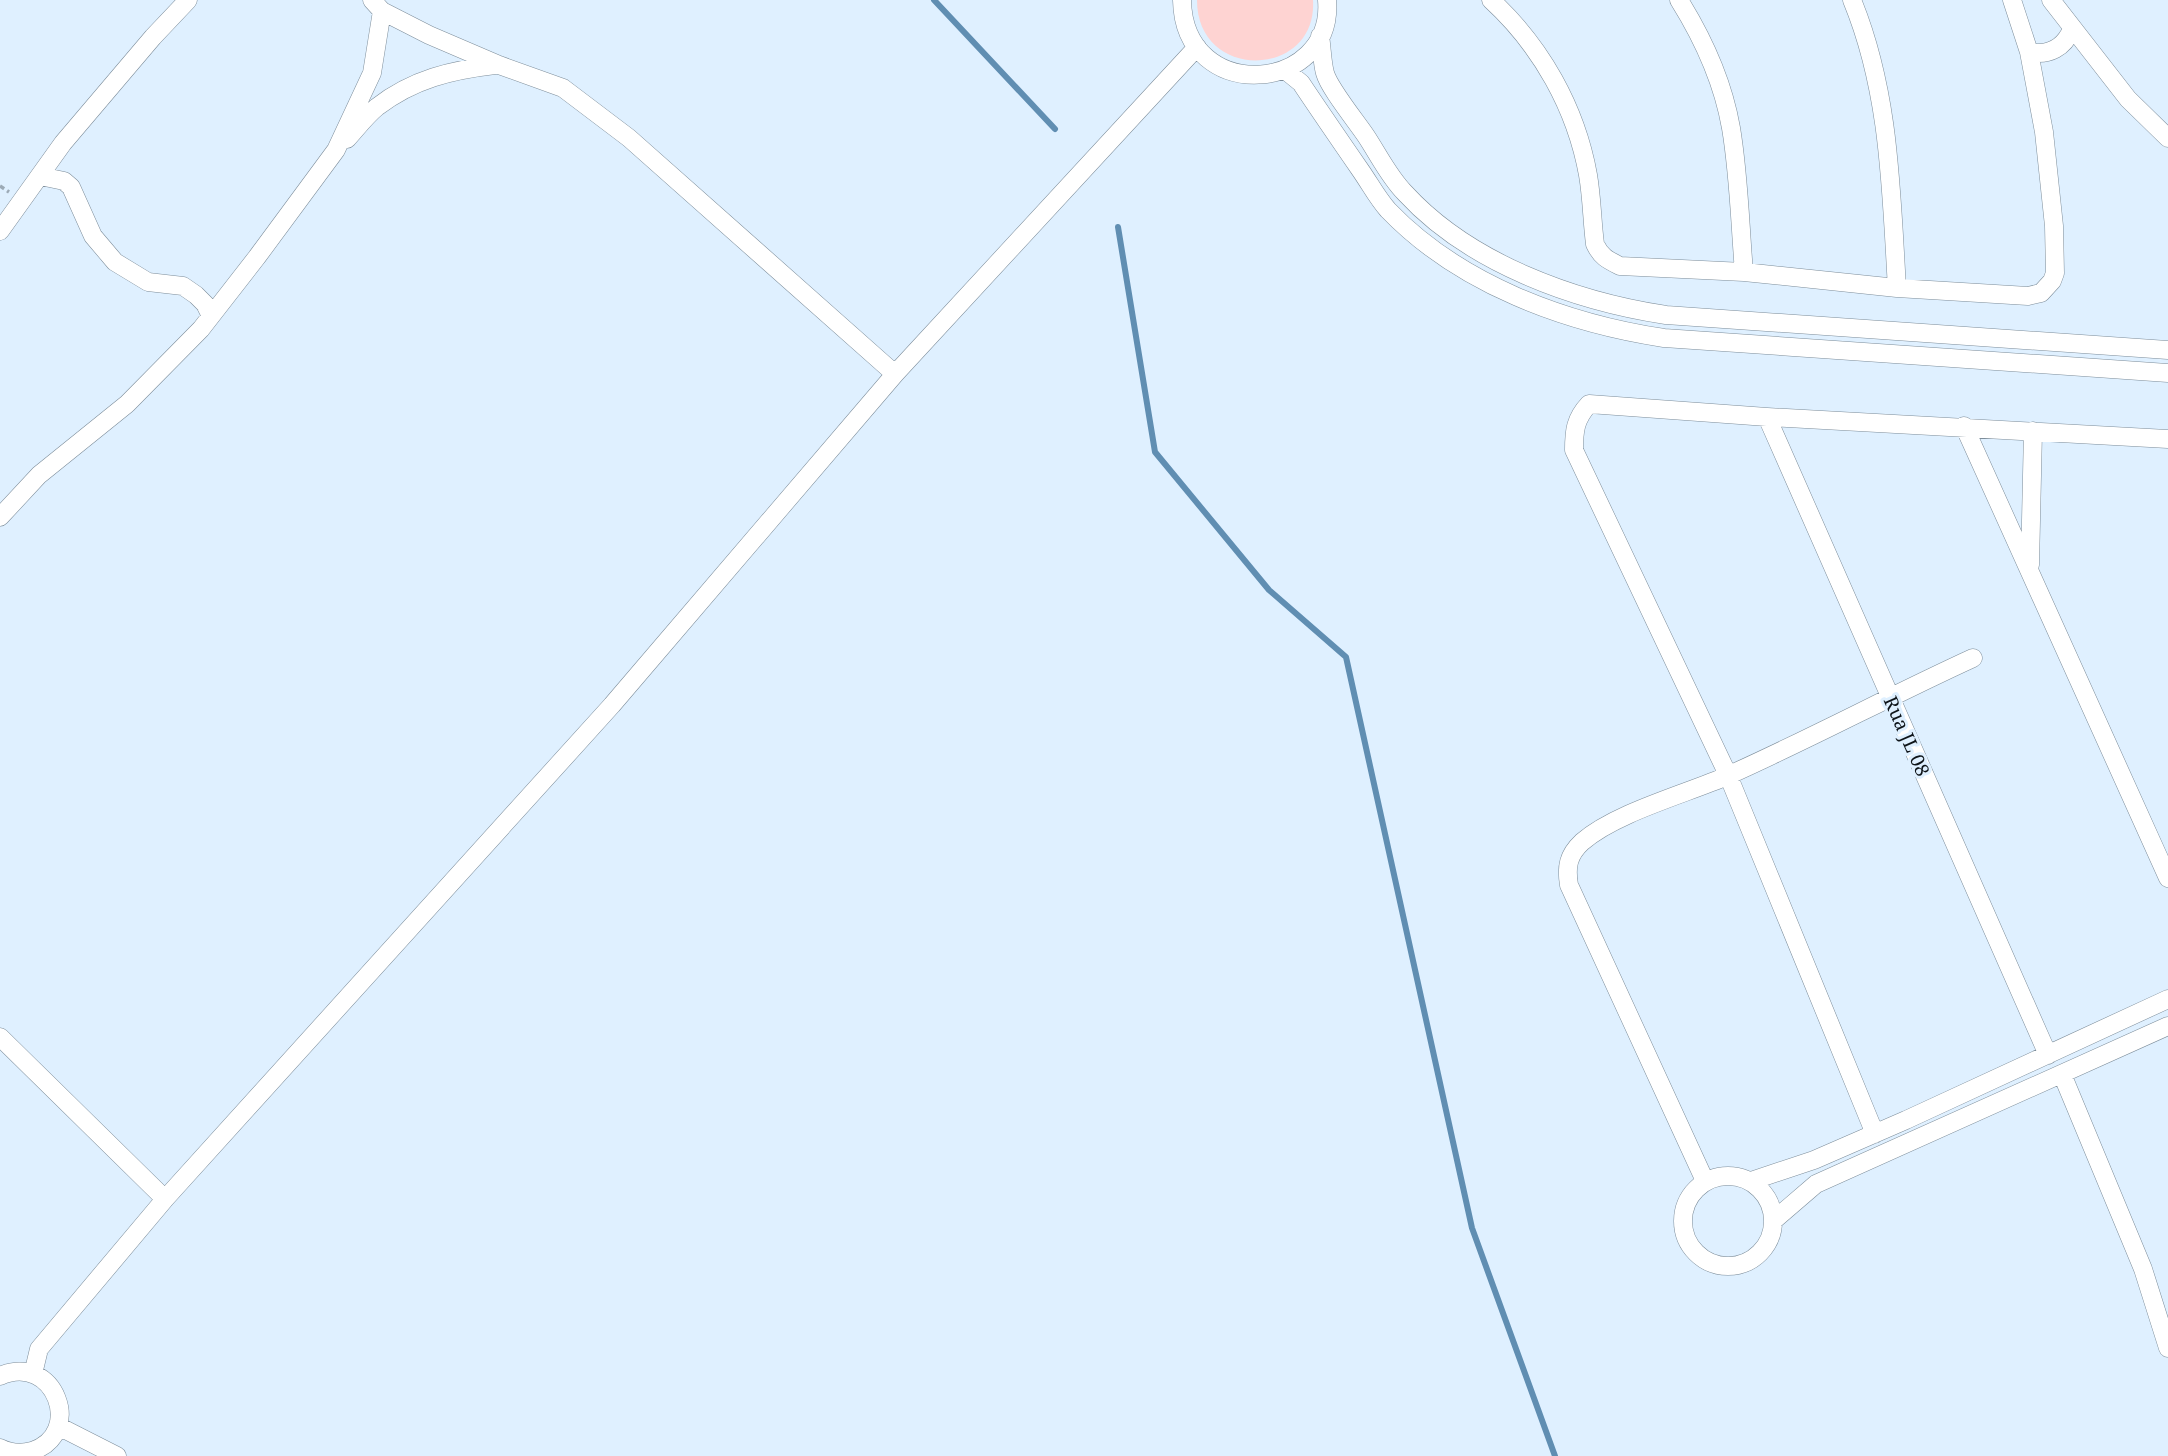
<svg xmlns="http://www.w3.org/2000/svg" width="2168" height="1456" font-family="'Noto Serif',serif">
  <rect width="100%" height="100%" fill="#dff0ff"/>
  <!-- green -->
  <path fill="#fed3d2" d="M1197,0H1313C1318,78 1197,83 1197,0Z"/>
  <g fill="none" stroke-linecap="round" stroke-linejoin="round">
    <!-- stream -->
    <path stroke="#608eb2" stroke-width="6" d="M934,0L1055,129
      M1118,227L1155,452L1269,590L1346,657L1472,1228L1555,1456"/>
    <defs>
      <path id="minor" d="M372,0L382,11L429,35L499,65L563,88L629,138L895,374
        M1182,0C1184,106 1335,93 1327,0
        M1491,0C1541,46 1576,108 1588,175C1592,198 1592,221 1595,244C1601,257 1608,260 1620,266L1744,272L1897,288L2028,296L2041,293L2052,281L2055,273L2054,226L2044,132L2029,52L2012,0
        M1679,0C1704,40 1723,82 1731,128C1739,175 1740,225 1744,272
        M1852,0C1890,92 1891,190 1897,288
        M2051,0L2128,99L2168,138
        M1320,36C1322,48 1322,62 1325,73C1329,88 1356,121 1366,136C1378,154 1389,177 1405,193C1469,263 1574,301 1666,315L2168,350
        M2029,52C2049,56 2064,48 2072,29
        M1285,70L1301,83C1321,113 1341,142 1361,171C1370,184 1378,199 1388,210C1459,284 1565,323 1664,338L2168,373
        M347,139C357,128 366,116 377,107C413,79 452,70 495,65
        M40,176L64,181L71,187L93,236L115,262L148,282L183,286L196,295L205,304L211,316
        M0,231L63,143L153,37L188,0
        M1767,417L2048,1055
        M1964,426L2168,878
        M0,517L39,475L127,404L201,329L257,257L336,150L372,73L382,11
        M2030,565L2033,431
        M0,1037L165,1199
        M2062,1074L2143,1269L2168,1348
        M1875,1134L1728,775L1574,450C1574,431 1575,419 1589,404L1767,417L2168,439
        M1683 1221a45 45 0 1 1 90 0a45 45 0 1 1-90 0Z
        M1705,1181L1569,885C1566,867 1568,855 1582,842C1615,813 1685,794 1727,776C1810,739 1890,696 1973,658
        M1751,1181L1814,1160L1906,1120L2168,999
        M1773,1221L1816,1184L2168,1026
        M33,1374L39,1349L165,1199L612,705L895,374L1197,47
        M0,1376C55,1352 85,1434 32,1451C21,1454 10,1453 0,1448
        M58,1426L117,1456"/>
    </defs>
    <!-- minor casing -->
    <use href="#minor" stroke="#7d8d9a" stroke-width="19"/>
    <!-- path -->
    <path stroke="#9caab6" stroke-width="3.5" stroke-dasharray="5 3.5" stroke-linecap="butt" d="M0,186L9,192"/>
    <!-- minor -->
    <use href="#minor" stroke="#fff" stroke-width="18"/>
  </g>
  <g text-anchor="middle" stroke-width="6" stroke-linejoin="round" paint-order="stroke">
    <!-- street labels -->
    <g font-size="19" fill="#0e1419" stroke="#dff0ff">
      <text transform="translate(1907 736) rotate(66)" y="7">Rua JL 08</text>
    </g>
  </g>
</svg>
